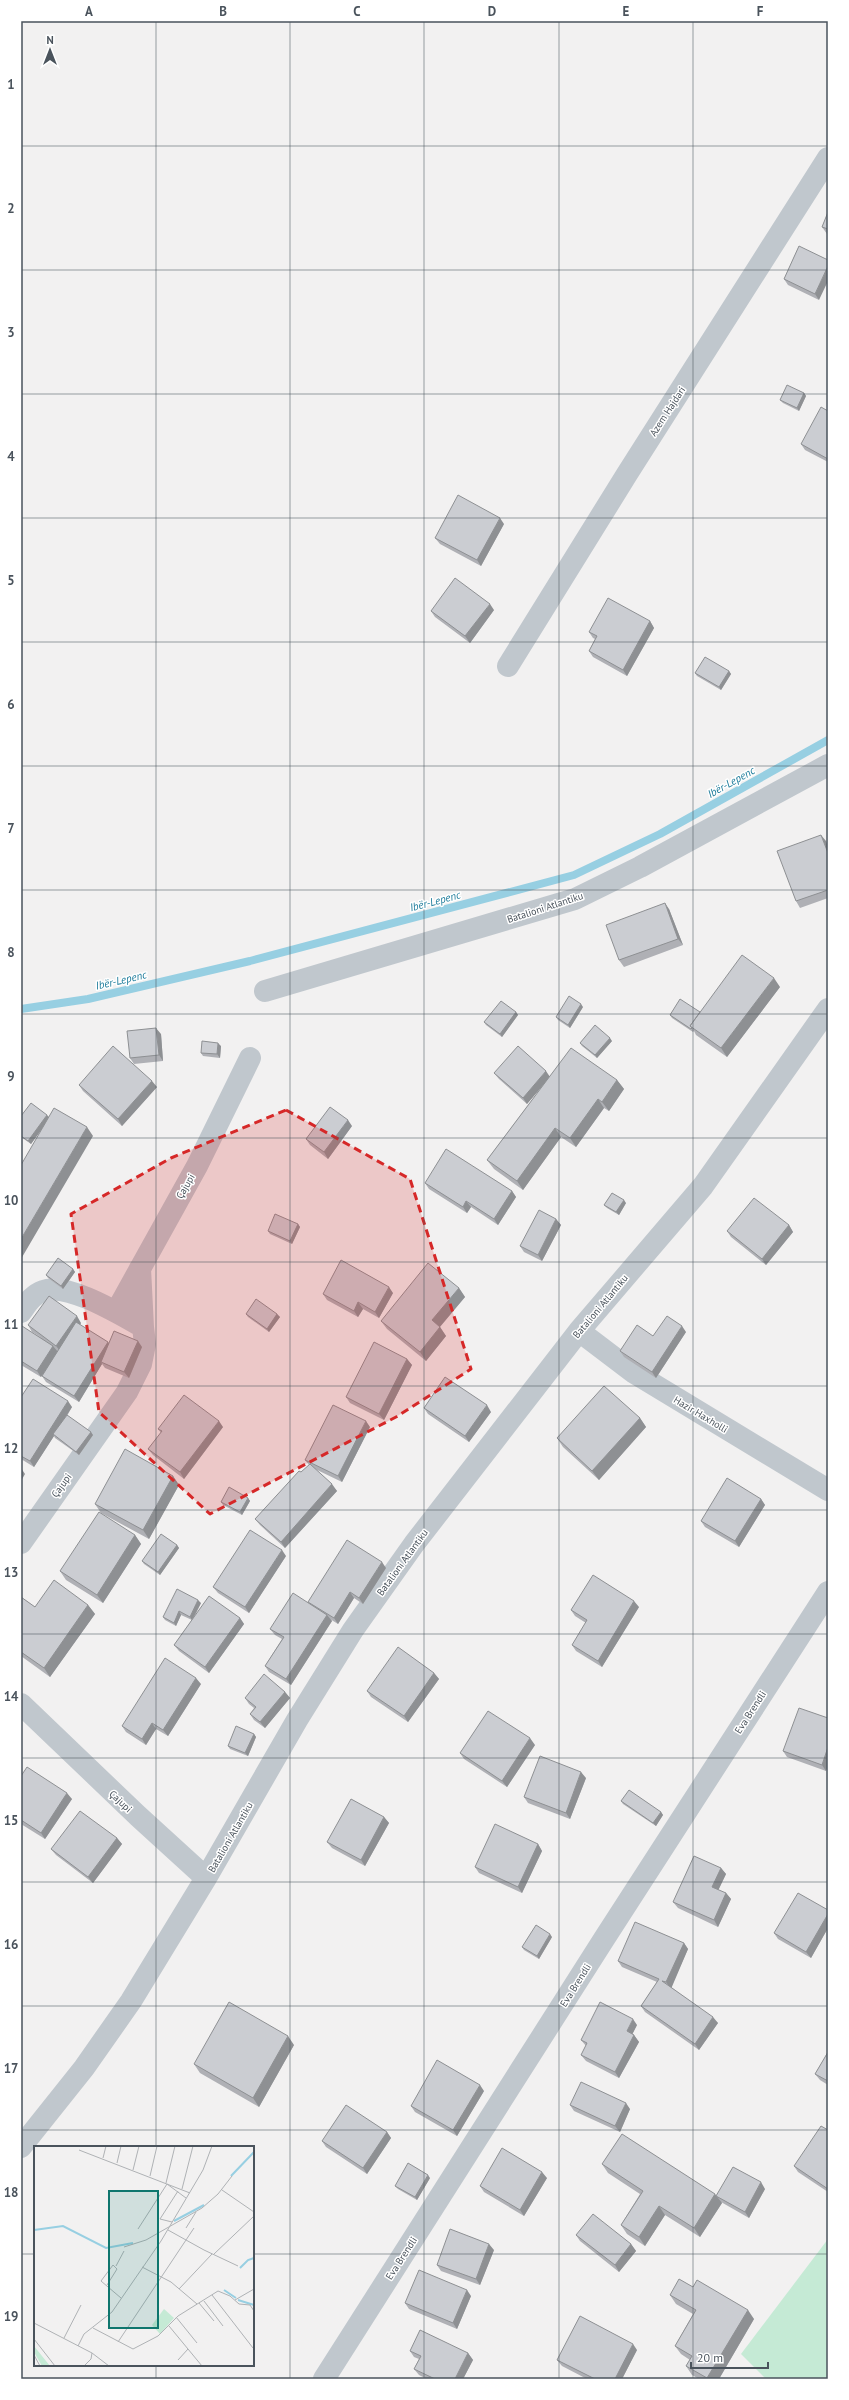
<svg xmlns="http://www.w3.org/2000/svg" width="849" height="2400" font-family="'PT Sans',sans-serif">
  <rect width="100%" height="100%" fill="#f2f1f1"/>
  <!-- green -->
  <path fill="#c5ead5" d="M828,2239V2379H766L741,2354Z"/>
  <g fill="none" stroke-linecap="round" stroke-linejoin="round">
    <!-- stream -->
    <path stroke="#97cfe2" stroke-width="8" d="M21,1009L88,999L250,961L574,875L660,834L828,740"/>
    <!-- minor -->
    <path stroke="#c0c7cd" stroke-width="22" d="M508,666L627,474L828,158
      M265,991L575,899L640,867L828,765
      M140,1268L143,1327
      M21,1312C27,1304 32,1295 43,1291C68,1282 121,1315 143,1327L145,1344L141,1364L127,1392L21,1543
      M116,1312L197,1166L250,1058
      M579,1331L633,1372L828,1490
      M21,1704L138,1816L206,1878
      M21,2147L84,2068L131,2001L206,1878L297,1720L353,1630L414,1544L579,1331L703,1186L828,1009
      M324,2379L604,1939L828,1592"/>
  </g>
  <!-- wall -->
  <path fill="#afb0b5" d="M828,212V234H827L822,227Z
    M799,246L819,300L788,285L784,279Z
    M804,393L806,396L799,411L783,403L780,400Z
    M828,411V462L805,450L801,444Z
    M504,524L481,566L440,544L435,538Z
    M494,610L470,643L435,617L431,611Z
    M650,621L654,628L627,676L593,657L589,651L595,639L593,638L589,632Z
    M729,671L731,674L721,690L697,676L695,673Z
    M826,841L828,848V898L800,908L796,901Z
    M669,909L683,945L624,967L619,960Z
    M780,987L727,1057L696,1035L694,1031L693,1032L672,1018L670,1015L700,1012Z
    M583,1007L570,1028L558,1020L556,1017Z
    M516,1012L518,1015L502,1037L486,1025L484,1022Z
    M161,1034L163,1061L134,1064L130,1058Z
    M612,1041L597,1058L582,1046L580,1043Z
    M221,1046L220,1058L203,1056L201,1053Z
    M494,1073L617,1080L624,1089L609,1111L604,1108L576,1147L561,1137L523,1190L494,1169L487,1160L545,1083L527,1104L499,1079Z
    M79,1085L157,1087L122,1126L83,1091Z
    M21,1116L49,1117L93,1136L44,1126L31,1144L21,1137Z
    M352,1126L328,1159L310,1145L306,1139Z
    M425,1183L512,1191L516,1197L498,1225L471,1207L467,1213L429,1189Z
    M626,1203L619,1215L607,1208L604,1205Z
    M556,1219L561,1225L542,1261L524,1252L520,1246Z
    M298,1224L300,1227L292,1244L270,1234L268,1231Z
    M789,1225L793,1232L766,1265L731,1237L727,1231Z
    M73,1269L75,1272L63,1289L48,1278L46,1275Z
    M459,1288L465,1297L440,1327L446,1336L426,1361L387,1329L381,1321Z
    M393,1293L379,1318L363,1309L358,1317L327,1300L323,1294Z
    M246,1314H277L280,1317L269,1332L248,1317Z
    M81,1323L80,1325L109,1343L142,1347L129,1378L105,1368L102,1364L79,1402L46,1382L42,1376L44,1372L41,1377L21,1365V1327L42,1338L32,1332L28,1325Z
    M686,1332L656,1378L624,1357L620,1351Z
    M407,1359L412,1365L384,1420L350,1403L346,1397Z
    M21,1397L72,1407L67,1416L93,1435L79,1455L55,1438L54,1436L34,1467L21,1459Z
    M424,1408L491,1412L469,1442L428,1414Z
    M640,1418L646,1427L599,1480L563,1447L557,1438Z
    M223,1427L184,1479L153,1455L148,1449L161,1433L158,1429Z
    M370,1427L342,1482L315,1469L337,1491L285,1548L260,1525L255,1519L309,1465L305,1460Z
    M173,1476L179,1485L149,1539L101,1513L95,1504Z
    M248,1498L250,1501L242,1515L223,1505L221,1502Z
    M761,1499L765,1505L739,1547L705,1527L701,1521Z
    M135,1535L141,1544L103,1603L66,1580L60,1571Z
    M177,1545L179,1548L160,1575L144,1564L142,1561Z
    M286,1556L249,1613L218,1593L213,1587Z
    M386,1568L363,1604L354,1598L338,1624L330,1619L332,1621L291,1685L269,1672L265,1666L282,1639L275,1635L270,1629L309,1603L308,1602Z
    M21,1597L35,1607L88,1605L95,1614L50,1677L21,1656Z
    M201,1603L194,1618H240L244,1624L209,1673L179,1651L174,1645L192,1620L181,1615L176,1626L165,1620L163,1617Z
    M639,1607L602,1667L576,1651L572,1645L586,1623L575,1616L571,1610Z
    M434,1673L439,1679L408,1722L371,1697L367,1691Z
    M201,1684L168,1736L156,1729L146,1745L126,1732L122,1726Z
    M285,1692L290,1698L265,1728L254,1720L250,1714L254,1708L249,1704L245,1698Z
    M828,1718V1765L826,1771L787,1757L783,1751Z
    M254,1734L256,1737L248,1756L230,1749L228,1746Z
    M535,1745L507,1787L464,1759L460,1753Z
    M21,1776L72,1799L45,1839L21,1824Z
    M586,1778L570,1819L528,1803L524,1797Z
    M621,1801L661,1812L663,1815L656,1826L623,1804Z
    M384,1817L389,1823L365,1866L332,1848L327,1842Z
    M117,1838L122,1844L93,1883L56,1855L51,1849Z
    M538,1844L542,1851L522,1893L479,1873L475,1867Z
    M721,1868L726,1874L718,1890L726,1893L731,1899L718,1927L678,1908L673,1902Z
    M828,1910V1928L811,1958L778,1939L774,1933Z
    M552,1937L539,1959L524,1950L522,1947Z
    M684,1943L688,1949L671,1987L718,2023L699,2050L645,2012L641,2006L657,1982L622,1967L618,1961Z
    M637,2025L632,2034L634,2035L639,2042L619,2078L586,2061L581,2055L586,2046L581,2040Z
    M294,2045L259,2107L200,2073L194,2064Z
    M828,2052V2085L820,2080L815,2074Z
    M484,2091L457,2136L415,2112L411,2106Z
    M570,2105L630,2109L620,2132L574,2111Z
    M828,2130V2192L798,2172L794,2166Z
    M387,2132L391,2138L367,2174L326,2147L322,2141Z
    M602,2164L717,2196L765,2189L749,2218L721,2202L722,2203L700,2237L665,2215L645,2246L627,2234L621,2225L640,2194L608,2173Z
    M430,2178L417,2200L398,2189L395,2186Z
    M547,2178L524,2216L484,2192L480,2186Z
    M576,2235L631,2244L636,2251L619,2272L580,2241Z
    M494,2250L480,2285L441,2271L437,2265Z
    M693,2287L754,2319L719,2379H699L692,2375L686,2366L690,2360L681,2354L675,2346L693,2314L676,2304L670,2295Z
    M471,2296L457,2329L409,2309L405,2303Z
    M637,2350L622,2379H587L562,2366L557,2360Z
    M410,2351L468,2353L473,2360L463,2379H427L419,2375L414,2369L419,2359L414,2357Z"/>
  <!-- shaded-wall -->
  <path fill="#8e9093" d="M828,266V281L819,300L815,294Z
    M804,393L806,396L799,411L797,408Z
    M500,518L504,524L481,566L477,560Z
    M490,604L494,610L470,643L465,636Z
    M650,621L654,628L627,676L623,670Z
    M729,671L731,674L721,690L719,687Z
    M821,835L826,841L828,848V853Z
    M665,903L669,909L683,945L678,939Z
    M774,978L780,987L727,1057L721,1048Z
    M581,1004L583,1007L570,1028L568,1025Z
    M516,1012L518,1015L502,1037L500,1034Z
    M156,1028L161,1034L163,1061L159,1055Z
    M610,1038L612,1041L597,1058L595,1055Z
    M218,1043L221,1046L220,1058L217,1054Z
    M546,1071L550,1077L527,1104L523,1098Z
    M617,1080L624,1089L609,1111L602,1102Z
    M152,1081L157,1087L122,1126L118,1119Z
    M598,1099L604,1108L576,1147L570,1138Z
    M47,1115L50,1118L31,1144L28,1141Z
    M348,1120L352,1126L328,1159L324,1152Z
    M87,1127L93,1136L21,1259V1239Z
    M555,1128L561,1137L523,1190L517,1181Z
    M512,1191L516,1197L498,1225L494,1219Z
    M624,1200L626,1203L619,1215L616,1212Z
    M466,1201L471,1207L467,1213L463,1207Z
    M556,1219L561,1225L542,1261L538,1255Z
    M298,1224L300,1227L292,1244L290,1241Z
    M789,1225L793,1232L766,1265L762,1259Z
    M73,1269L75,1272L63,1289L61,1286Z
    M389,1287L393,1293L379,1318L375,1312Z
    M459,1288L465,1297L438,1329L432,1320Z
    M358,1302L363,1309L358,1317L354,1311Z
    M277,1314L280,1317L269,1332L267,1329Z
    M77,1316L81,1323L61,1352L56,1346Z
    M682,1326L686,1332L656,1378L652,1372Z
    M440,1327L446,1336L426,1361L420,1352Z
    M138,1341L142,1347L129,1378L124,1372Z
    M108,1342L112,1348L101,1362L102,1364L79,1402L74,1396Z
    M53,1346L58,1352L41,1377L37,1371Z
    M407,1359L412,1365L384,1420L379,1414Z
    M68,1401L72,1407L54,1435L53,1434L54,1436L34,1467L30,1461Z
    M487,1405L491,1412L469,1442L465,1436Z
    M640,1418L646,1427L599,1480L592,1471Z
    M219,1421L223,1427L184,1479L180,1472Z
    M366,1421L370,1427L342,1482L338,1476Z
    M91,1432L93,1435L79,1455L76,1452Z
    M21,1468L25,1474L21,1481Z
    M173,1476L179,1485L149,1539L143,1530Z
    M332,1484L337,1491L285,1548L281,1542Z
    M248,1498L250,1501L242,1515L240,1512Z
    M761,1499L765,1505L739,1547L735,1541Z
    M135,1535L141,1544L103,1603L97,1595Z
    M177,1545L179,1548L160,1575L158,1572Z
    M282,1550L286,1556L249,1613L245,1607Z
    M382,1562L386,1568L363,1604L359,1598Z
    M350,1592L354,1598L338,1624L334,1618Z
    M198,1600L201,1603L192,1620L190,1617Z
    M634,1601L639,1607L602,1667L598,1661Z
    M88,1605L95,1614L50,1677L44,1668Z
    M179,1611L181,1615L176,1626L174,1623Z
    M327,1615L332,1621L291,1685L286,1679Z
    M240,1618L244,1624L209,1673L205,1667Z
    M434,1673L439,1679L408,1722L404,1716Z
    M196,1678L201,1684L168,1736L163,1730Z
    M285,1692L290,1698L265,1728L260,1722Z
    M152,1723L156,1729L146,1745L142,1739Z
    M254,1734L256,1737L248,1756L245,1753Z
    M530,1738L535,1745L507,1787L502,1781Z
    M828,1747V1765L826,1771L822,1765Z
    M581,1772L586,1778L570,1819L566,1813Z
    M67,1793L72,1799L45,1839L41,1833Z
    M661,1812L663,1815L656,1826L653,1823Z
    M384,1817L389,1823L365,1866L361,1860Z
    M117,1838L122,1844L93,1883L88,1877Z
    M538,1844L542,1851L522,1893L518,1887Z
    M721,1868L726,1874L717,1893L712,1887Z
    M726,1893L731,1899L718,1927L714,1920Z
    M828,1914V1928L811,1958L806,1952Z
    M550,1934L552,1937L539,1959L537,1956Z
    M684,1943L688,1949L671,1989L666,1982Z
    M713,2017L718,2023L699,2050L695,2044Z
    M633,2019L637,2025L631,2037L627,2031Z
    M634,2035L639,2042L619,2078L615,2072Z
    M288,2036L294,2045L259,2107L253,2098Z
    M480,2085L484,2091L457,2136L453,2130Z
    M626,2103L630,2109L620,2132L615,2126Z
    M387,2132L391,2138L367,2174L363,2168Z
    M542,2172L547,2178L524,2216L520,2210Z
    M428,2175L430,2178L417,2200L415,2197Z
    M761,2182L765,2189L749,2218L745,2212Z
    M715,2194L722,2203L700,2237L694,2228Z
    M659,2206L665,2215L645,2246L639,2237Z
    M489,2244L494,2250L480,2285L476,2279Z
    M631,2244L636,2251L619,2272L615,2265Z
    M467,2290L471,2296L457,2329L453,2323Z
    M748,2310L754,2319L719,2379H708L707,2378Z
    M633,2344L637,2350L622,2379H615Z
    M468,2353L473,2360L463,2379H455Z"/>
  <!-- building -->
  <path fill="#cbcdd2" stroke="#8e9093" d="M828,212V229L822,227Z
    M799,246L828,260V266L815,294L784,279Z
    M787,385L804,393L797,408L780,400Z
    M821,407L828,411V459L801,444Z
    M458,495L500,518L477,560L435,538Z
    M455,578L490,604L465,636L431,611Z
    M608,598L650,621L623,670L589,651L597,636L589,632Z
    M705,657L729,671L719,687L695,673Z
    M821,835L828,853V890L796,901L777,851Z
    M665,903L678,939L619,960L606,925Z
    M742,955L774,978L721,1048L690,1026Z
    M569,996L581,1004L568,1025L556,1017Z
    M680,999L700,1012L690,1026L692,1028L691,1029L670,1015Z
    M501,1001L516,1012L500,1034L484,1022Z
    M595,1025L610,1038L595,1055L580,1043Z
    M156,1028L159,1055L130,1058L127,1031Z
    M202,1041L218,1043L217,1054L201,1053Z
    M113,1046L152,1081L118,1119L79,1085Z
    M518,1046L546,1071L523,1098L494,1073Z
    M571,1048L617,1080L602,1102L598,1099L570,1138L555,1128L517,1181L487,1160Z
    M31,1103L47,1115L28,1141L21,1136V1116Z
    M330,1107L348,1120L324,1152L306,1139Z
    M54,1108L87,1127L21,1239V1165Z
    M446,1149L512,1191L494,1219L466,1201L463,1207L425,1183Z
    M612,1193L624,1200L616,1212L604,1205Z
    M754,1198L789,1225L762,1259L727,1231Z
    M539,1210L556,1219L538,1255L520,1246Z
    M275,1214L298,1224L290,1241L268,1231Z
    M58,1258L73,1269L61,1286L46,1275Z
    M341,1260L389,1287L375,1312L358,1302L354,1311L323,1294Z
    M428,1263L459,1288L432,1320L440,1327L420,1352L381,1321Z
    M49,1296L77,1316L56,1346L28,1325Z
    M256,1299L277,1314L267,1329L246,1314Z
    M667,1316L682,1326L652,1372L620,1351L637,1325L653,1336Z
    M76,1322L108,1342L74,1396L42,1376Z
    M22,1326L53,1346L37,1371L21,1361V1327Z
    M114,1331L138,1341L124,1372L101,1362Z
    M374,1342L407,1359L379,1414L346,1397Z
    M445,1377L487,1405L465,1436L424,1408Z
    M33,1379L68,1401L30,1461L21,1456V1397Z
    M604,1386L640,1418L592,1471L557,1438Z
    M184,1395L219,1421L180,1472L148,1449L162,1431L158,1429Z
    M333,1405L366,1421L338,1476L305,1460Z
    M67,1415L91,1432L76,1452L53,1434Z
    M125,1449L173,1476L143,1530L95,1504Z
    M310,1464L332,1484L281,1542L255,1519L299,1471L301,1472Z
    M727,1478L761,1499L735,1541L701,1521Z
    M229,1487L248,1498L240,1512L221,1502Z
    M99,1512L135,1535L97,1595L60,1571Z
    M250,1530L282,1550L245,1607L213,1587Z
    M161,1534L177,1545L158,1572L142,1561Z
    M347,1540L382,1562L359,1598L350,1592L334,1618L308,1602Z
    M593,1575L634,1601L598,1661L572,1645L587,1620L571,1610Z
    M54,1580L88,1605L44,1668L21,1652V1597L35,1607Z
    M177,1589L198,1600L190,1617L179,1611L174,1623L163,1617Z
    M293,1593L327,1615L286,1679L265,1666L284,1637L270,1629Z
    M209,1596L240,1618L205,1667L174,1645Z
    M398,1647L434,1673L404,1716L367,1691Z
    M165,1658L196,1678L163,1730L152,1723L142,1739L122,1726Z
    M264,1674L285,1692L260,1722L250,1714L256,1707L245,1698Z
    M799,1708L828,1718V1747L822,1765L783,1751Z
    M488,1711L530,1738L502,1781L460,1753Z
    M236,1726L254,1734L245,1753L228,1746Z
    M540,1756L581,1772L566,1813L524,1797Z
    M27,1767L67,1793L41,1833L21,1820V1776Z
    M629,1790L661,1812L653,1823L621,1801Z
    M351,1799L384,1817L361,1860L327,1842Z
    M80,1811L117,1838L88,1877L51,1849Z
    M495,1824L538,1844L518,1887L475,1867Z
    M694,1856L721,1868L712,1887L726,1893L714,1920L673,1902Z
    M798,1893L828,1910V1914L806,1952L774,1933Z
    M635,1922L684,1943L666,1982L662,1981L713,2017L695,2044L641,2006L659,1979L618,1961Z
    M536,1925L550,1934L537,1956L522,1947Z
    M229,2002L288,2036L253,2098L194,2064Z
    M600,2002L633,2019L627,2031L634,2035L615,2072L581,2055L587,2043L581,2040Z
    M828,2052V2081L815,2074Z
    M437,2060L480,2085L453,2130L411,2106Z
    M581,2082L626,2103L615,2126L570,2105Z
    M346,2105L387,2132L363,2168L322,2141Z
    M821,2126L828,2130V2189L794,2166Z
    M622,2134L715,2194L694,2228L659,2206L639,2237L621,2225L643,2191L602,2164Z
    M502,2148L542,2172L520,2210L480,2186Z
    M408,2163L428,2175L415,2197L395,2186Z
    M733,2167L761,2182L745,2212L716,2196Z
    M593,2214L631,2244L615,2265L576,2235Z
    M450,2229L489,2244L476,2279L437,2265Z
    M419,2270L467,2290L453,2323L405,2303Z
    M679,2279L693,2287L697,2280L748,2310L707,2378L686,2366L692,2356L675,2346L696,2310L670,2295Z
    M580,2316L633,2344L615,2379H595L557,2360Z
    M420,2330L468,2353L455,2379H435L414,2369L421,2356L410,2351Z"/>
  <!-- marked area -->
  <path fill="#d62828" fill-opacity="0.2" stroke="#d62828" stroke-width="3" stroke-dasharray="8 5" stroke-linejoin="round" d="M286,1110L410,1179L471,1369L396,1417L210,1514L99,1412L71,1214L171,1158Z"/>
  <!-- grid -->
  <path fill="none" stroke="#4a535c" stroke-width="1" stroke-opacity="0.55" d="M156,21V2147M290,21V2379M424,21V2379M559,21V2379M693,21V2379M21,146H828M21,270H828M21,394H828M21,518H828M21,642H828M21,766H828M21,890H828M21,1014H828M21,1138H828M21,1262H828M21,1386H828M21,1510H828M21,1634H828M21,1758H828M21,1882H828M21,2006H828M21,2130H828M21,2254H35M253,2254H828M156,2365V2379"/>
  <g text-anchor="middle" stroke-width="3" stroke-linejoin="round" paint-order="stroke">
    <!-- street labels -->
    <g font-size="10" fill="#4a535c" stroke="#fff">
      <text transform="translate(667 411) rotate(-57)" y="4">Azem Hajdari</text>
      <text transform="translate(545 907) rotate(-18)" y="4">Batalioni Atlantiku</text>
      <text transform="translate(185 1186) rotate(-60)" y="4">Çajupi</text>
      <text transform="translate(600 1306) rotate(-50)" y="4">Batalioni Atlantiku</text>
      <text transform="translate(701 1414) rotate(31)" y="4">Hazir Haxholli</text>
      <text transform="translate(61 1485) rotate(-54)" y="4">Çajupi</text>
      <text transform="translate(402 1562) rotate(-54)" y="4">Batalioni Atlantiku</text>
      <text transform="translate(750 1712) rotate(-57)" y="4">Eva Brendli</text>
      <text transform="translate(121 1801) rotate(43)" y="4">Çajupi</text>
      <text transform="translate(230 1837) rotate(-60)" y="4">Batalioni Atlantiku</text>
      <text transform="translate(575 1985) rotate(-58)" y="4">Eva Brendli</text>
      <text transform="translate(401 2258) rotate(-57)" y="4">Eva Brendli</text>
    </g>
    <!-- water labels -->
    <g font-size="11" font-style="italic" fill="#1e7c9b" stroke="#fff">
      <text transform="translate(731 782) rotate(-29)" y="4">Ibër-Lepenc</text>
      <text transform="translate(435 901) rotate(-15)" y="4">Ibër-Lepenc</text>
      <text transform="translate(121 980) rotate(-13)" y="4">Ibër-Lepenc</text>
    </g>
  </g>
  <!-- overview -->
  <g transform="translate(34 2146)">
    <rect width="220" height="220" fill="#f2f1f1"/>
    <path d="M130,163L140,172L126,188L118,179ZM0,200L16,220H8L0,206Z" fill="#c5ead5"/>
    <path fill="none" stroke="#97cfe2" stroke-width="2" d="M197,30L220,6M140,75L170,59M0,84L29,80L72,102L99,97M206,122L214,114L220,112M190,144L202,152M204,154L220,159"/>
    <path fill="none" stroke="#afb2b5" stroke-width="1" d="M45,4L156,47M69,12L72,0M83,17L87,0M99,24L105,0M116,30L123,0M132,37L141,0M148,43L159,0M188,44L220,66M138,76L126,73L144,45M152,82L162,66M104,83L133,38L152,52M134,84L170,104L204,120M90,101L112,94L168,62L184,48L198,30M180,108L220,70M82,120L90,105M108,121L137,136L163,158M73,139L83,123L79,119L67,135L87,152M145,143L178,108M178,149L219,202M201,154L220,143M170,155L189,180M165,157L180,175M142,171L163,197M0,177L58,207L75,220M135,180L168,220M59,182L99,203L124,190L144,170L184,145L196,150L205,158L216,159L220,165M30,192L47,159M0,193L21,220M84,196L160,82M44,200L50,188L78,166L127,95L169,24L178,0M0,209L6,220M144,214L154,203M50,220L57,213L58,207"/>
    <path fill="#0f766e" fill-opacity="0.15" stroke="#0f766e" stroke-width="2" d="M75,45H124V182H75Z"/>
    <rect width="220" height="220" fill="none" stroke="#4a535c" stroke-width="2"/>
  </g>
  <!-- border -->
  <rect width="849" height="2400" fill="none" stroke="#ffffff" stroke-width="44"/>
  <!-- north arrow -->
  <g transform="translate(50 50)" stroke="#ffffff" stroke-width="3" paint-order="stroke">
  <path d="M0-3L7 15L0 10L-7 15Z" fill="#4a535c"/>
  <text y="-6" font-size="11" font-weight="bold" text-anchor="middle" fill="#4a535c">N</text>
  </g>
  <!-- scale -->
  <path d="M691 2362v6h77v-6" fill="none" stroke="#4a535c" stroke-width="2"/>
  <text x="697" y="2362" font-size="12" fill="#4a535c" stroke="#ffffff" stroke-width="3" paint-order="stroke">20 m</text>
  <rect x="22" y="22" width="805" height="2356" fill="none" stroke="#4a535c" stroke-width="1.5"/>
  <g font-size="13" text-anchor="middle" font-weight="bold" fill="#4a535c">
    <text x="89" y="16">A</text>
    <text x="223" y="16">B</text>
    <text x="357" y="16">C</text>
    <text x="492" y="16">D</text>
    <text x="626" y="16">E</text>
    <text x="760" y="16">F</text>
    <text x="11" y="89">1</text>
    <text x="11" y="213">2</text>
    <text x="11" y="337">3</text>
    <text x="11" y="461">4</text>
    <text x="11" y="585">5</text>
    <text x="11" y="709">6</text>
    <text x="11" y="833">7</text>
    <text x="11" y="957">8</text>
    <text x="11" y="1081">9</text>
    <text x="11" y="1205">10</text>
    <text x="11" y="1329">11</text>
    <text x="11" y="1453">12</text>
    <text x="11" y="1577">13</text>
    <text x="11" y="1701">14</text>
    <text x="11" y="1825">15</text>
    <text x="11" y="1949">16</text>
    <text x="11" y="2073">17</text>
    <text x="11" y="2197">18</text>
    <text x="11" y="2321">19</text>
  </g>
</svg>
